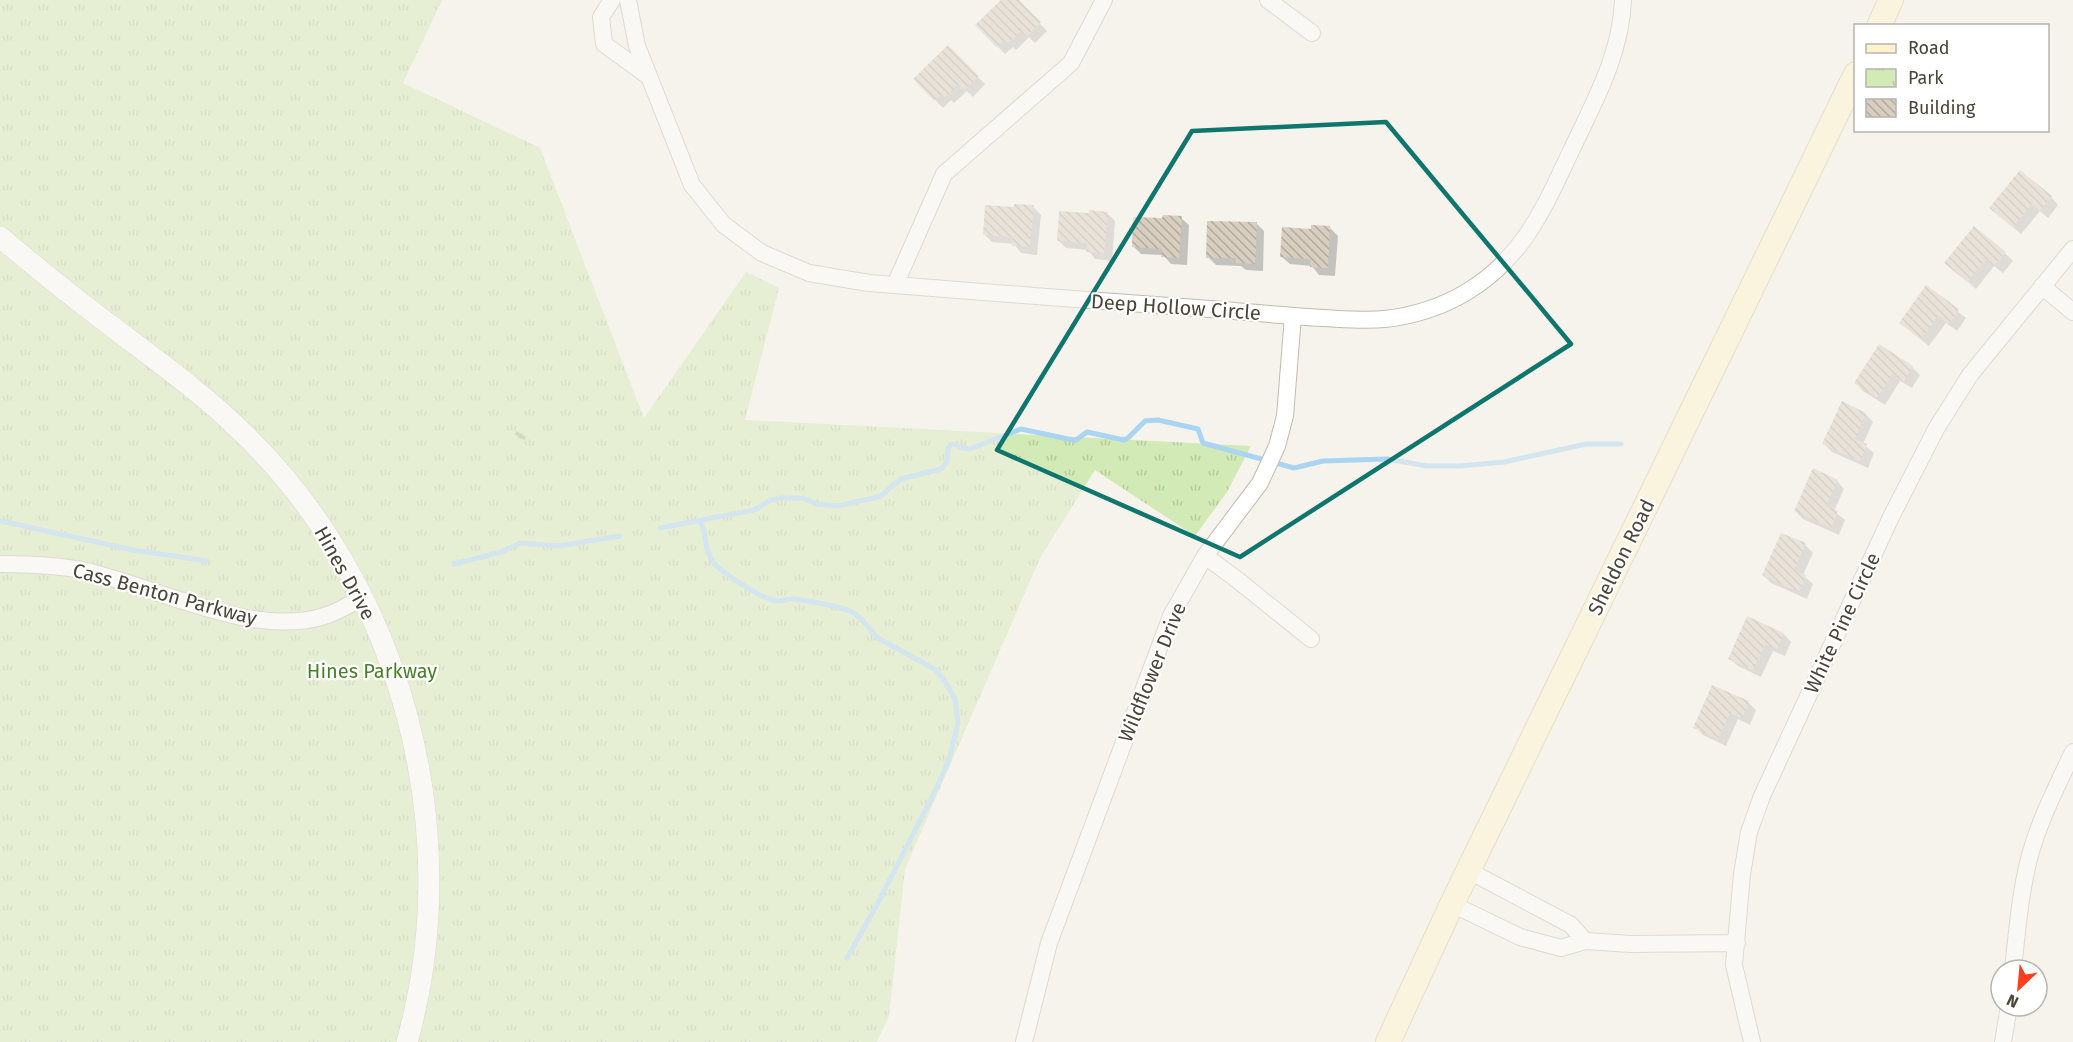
<svg xmlns="http://www.w3.org/2000/svg" width="2073" height="1042" font-family="'Fira Sans',sans-serif">
  <defs>
    <pattern id="park-tufts" width="24" height="20" patternUnits="userSpaceOnUse" patternTransform="scale(1.5)"><rect width="24" height="20" fill="#d2eab5"/><path d="M3 7l-1-3M5 7V3M7 7l1-3M15 17l-1-3M17 17v-4M19 17l1-3" fill="none" stroke="#b6ca9c"/></pattern>
    <pattern id="building-back-hatch" width="6" height="6" patternUnits="userSpaceOnUse" patternTransform="scale(1.5)"><rect width="6" height="6" fill="#d8cfc1"/><path d="M-1 5l2 2M0 0l6 6M5-1l2 2" fill="none" stroke="#b1aa9e"/></pattern>
  </defs>
  <rect width="100%" height="100%" fill="#f6f3ec"/>
  <!-- park -->
  <path fill="url(#park-tufts)" d="M0,0H442L403,83L540,148L644,418L746,272L779,288L745,420L1251,446L1227,492L1195,536L1095,470L1040,558L905,869L889,1016L877,1042H0Z"/>
  <!-- shadow -->
  <path fill="#0003" d="M1003,0H1017L1047,31L1035,43L1029,37L1016,50L1013,47L1005,54L977,26Z
    M948,47L985,84L973,97L967,91L954,103L951,100L943,108L915,79Z
    M2051,197L2058,205L2048,218L2040,211L2021,234L1999,216Z
    M1033,207L1041,215L1037,255L1021,253L1014,244L992,242L984,234L1015,209Z
    M1107,213L1115,221L1112,261L1095,259L1088,250L1066,248L1058,240Z
    M1181,218L1189,225L1187,265L1171,264L1163,255L1141,254L1133,246L1164,220Z
    M1256,223L1264,231L1263,271L1246,270L1241,266L1216,265L1208,257Z
    M1330,228L1338,236L1335,276L1319,275L1312,266L1290,264L1282,257L1312,230Z
    M2005,253L2013,261L2003,273L1994,266L1976,289L1946,263Z
    M1927,287L1966,318L1957,331L1946,323L1929,346L1900,323Z
    M1879,346L1912,367L1920,375L1912,388L1900,381L1885,405L1863,391L1856,383Z
    M1866,414L1873,422L1863,444L1874,453L1868,468L1832,452L1824,444Z
    M516,431L522,434L526,437L525,440L519,438L515,434Z
    M1837,481L1844,489L1834,511L1845,520L1839,535L1803,519L1795,511Z
    M1805,545L1813,553L1803,575L1813,584L1807,599L1771,583L1763,575Z
    M1784,634L1791,642L1785,656L1773,651L1761,677L1738,666L1730,659Z
    M1713,687L1749,703L1756,710L1750,725L1738,719L1726,746L1703,735L1695,727Z"/>
  <g fill="none" stroke-linecap="round" stroke-linejoin="round">
    <!-- stream -->
    <path stroke="#a9d4f2" stroke-width="5" d="M0,521L133,550L207,561
      M700,521C709,538 702,547 714,563C723,574 763,599 776,601C782,602 788,598 794,599C806,600 842,607 852,612C864,618 868,630 878,638L936,670L946,683L955,699L958,723L949,760L933,795L879,901L847,958
      M660,528L754,510L771,500L781,498H803L817,504L837,506L879,497L901,479L941,469L947,462L948,448L951,444C958,444 962,449 970,449L1021,429L1068,439L1076,440L1087,432L1124,440L1128,438L1145,421L1158,420L1198,429L1203,443L1294,468L1323,461L1387,459L1427,466H1460L1504,462L1586,444H1621
      M454,564L501,552L520,543L559,546L620,536"/>
  </g>
  <!-- building -->
  <path fill="url(#building-back-hatch)" d="M1001,0H1019L1041,22L1027,36L1021,31L1008,43L1004,40L997,48L975,25Z
    M948,45L979,76L964,90L958,84L945,97L942,94L934,101L913,79Z
    M2020,170L2052,196L2040,211L2032,204L2013,227L1989,208Z
    M1014,204L1034,205L1030,247L1012,246L1013,237L983,235L985,205L1014,207Z
    M1089,210L1108,212L1104,253L1086,252L1087,243L1057,241L1059,211L1089,213Z
    M1163,215L1182,216L1179,258L1161,257L1162,249L1132,247L1133,217L1162,218Z
    M1207,221L1257,222L1255,264L1236,263V258H1206Z
    M1311,225L1330,226L1328,268L1310,267V259L1280,257L1282,227L1311,229Z
    M1974,226L2006,252L1994,266L1986,259L1967,282L1944,263Z
    M1926,285L1959,309L1949,324L1938,316L1921,339L1899,323Z
    M1879,344L1913,366L1904,381L1892,374L1877,398L1854,383Z
    M1842,401L1866,413L1855,439L1867,444L1860,461L1822,444Z
    M1813,468L1838,480L1826,506L1838,511L1831,528L1794,511Z
    M1781,533L1806,543L1794,570L1806,575L1799,592L1762,575Z
    M1747,616L1784,633L1777,649L1765,644L1753,670L1728,659Z
    M1712,685L1749,701L1742,718L1730,713L1718,739L1693,728Z"/>
  <g fill="none" stroke-linecap="round" stroke-linejoin="round">
    <defs>
      <path id="minor" d="M612,0L601,17L604,44L648,76
        M628,0L637,46L692,185L724,225L762,253L809,273L869,283C983,292 1096,301 1210,309C1248,312 1285,316 1323,318C1344,319 1364,321 1385,319C1412,316 1441,307 1465,293C1523,259 1544,208 1571,151C1594,102 1621,55 1623,0
        M1268,0L1312,33
        M895,285L944,174L1071,63L1104,0
        M2042,286L2073,312
        M1205,556L1235,578L1311,639
        M0,564C29,564 58,565 86,571C156,587 251,637 321,617C336,613 349,605 362,597
        M1469,871L1571,925L1585,941
        M1452,904L1520,937L1561,948L1585,941L1631,944L1737,943
        M2013,970C2017,932 2020,893 2030,855C2040,819 2057,786 2073,752
        M1024,1042L1049,943L1171,616L1205,556L1260,483L1277,446L1285,416L1293,316
        M1752,1042L1734,965L1742,874L1749,832L1762,796L1891,517L1936,429L1970,375L2073,249
        M2003,1042L2009,1006"/>
      <path id="tertiary" d="M0,237C37,268 75,299 114,328C157,361 201,392 240,430C401,583 467,829 407,1042"/>
      <path id="secondary" d="M1879,26L1891,0
        M1388,1042L1452,904L1856,74"/>
    </defs>
    <!-- minor casing -->
    <use href="#minor" stroke="#c2bbae" stroke-width="18"/>
    <!-- tertiary casing -->
    <use href="#tertiary" stroke="#c2bbae" stroke-width="22"/>
    <!-- secondary casing -->
    <use href="#secondary" stroke="#d6c79b" stroke-width="26"/>
    <!-- minor -->
    <use href="#minor" stroke="#fff" stroke-width="16"/>
    <!-- tertiary -->
    <use href="#tertiary" stroke="#fff" stroke-width="21"/>
    <!-- secondary -->
    <use href="#secondary" stroke="#fff3cd" stroke-width="24"/>
  </g>
  <!-- marked area -->
  <path d="M0 0H2073V1042H0ZM1386,122L1571,344L1240,557L997,450L1192,131Z" fill="#f6f3ec" fill-opacity=".55" fill-rule="evenodd"/>
  <path fill="none" stroke="#0f766e" stroke-width="4.5" stroke-linejoin="round" d="M1386,122L1571,344L1240,557L997,450L1192,131Z"/>
  <g text-anchor="middle" stroke-width="4.5" stroke-linejoin="round" paint-order="stroke">
    <!-- street labels -->
    <g font-size="20" fill="#4b4439" stroke="#fff">
      <text transform="translate(1176 307) rotate(4)" y="7">Deep Hollow Circle</text>
      <text transform="translate(1621 557) rotate(-64)" y="7">Sheldon Road</text>
      <text transform="translate(345 573) rotate(61)" y="7">Hines Drive</text>
      <text transform="translate(165 594) rotate(15)" y="7">Cass Benton Parkway</text>
      <text transform="translate(1842 623) rotate(-65)" y="7">White Pine Circle</text>
      <text transform="translate(1152 672) rotate(-68)" y="7">Wildflower Drive</text>
    </g>
    <!-- park labels -->
    <g font-size="20" fill="#4a7f2a" stroke="#fff">
      <text x="372" y="678">Hines Parkway</text>
    </g>
  </g>
  <!-- legend -->
  <rect x="1854" y="24" width="195" height="108" fill="#ffffff" stroke="#b7b4b0" stroke-width="1.5"/>
  <rect x="1866" y="44" width="30" height="9" fill="#fff3cd" stroke="#b7b4b0" stroke-width="1.5"/>
  <text x="1908" y="54" font-size="18" fill="#4b4439">Road</text>
  <rect x="1866" y="69" width="30" height="18" fill="url(#park-tufts)" stroke="#b7b4b0" stroke-width="1.5"/>
  <text x="1908" y="84" font-size="18" fill="#4b4439">Park</text>
  <rect x="1866" y="99" width="30" height="18" fill="url(#building-back-hatch)" stroke="#b7b4b0" stroke-width="1.5"/>
  <text x="1908" y="114" font-size="18" fill="#4b4439">Building</text>
  <!-- north arrow -->
  <g transform="translate(2019 988) rotate(206)"><circle r="28" fill="#ffffff" stroke="#b7b4b0" stroke-width="1.5"/>
  <path d="M0-4.5L10 22L0 15L-10 22Z" fill="#fc3f1d"/>
  <text y="-9" font-size="16" font-weight="bold" text-anchor="middle" fill="#4b4439">N</text>
  </g>
</svg>
